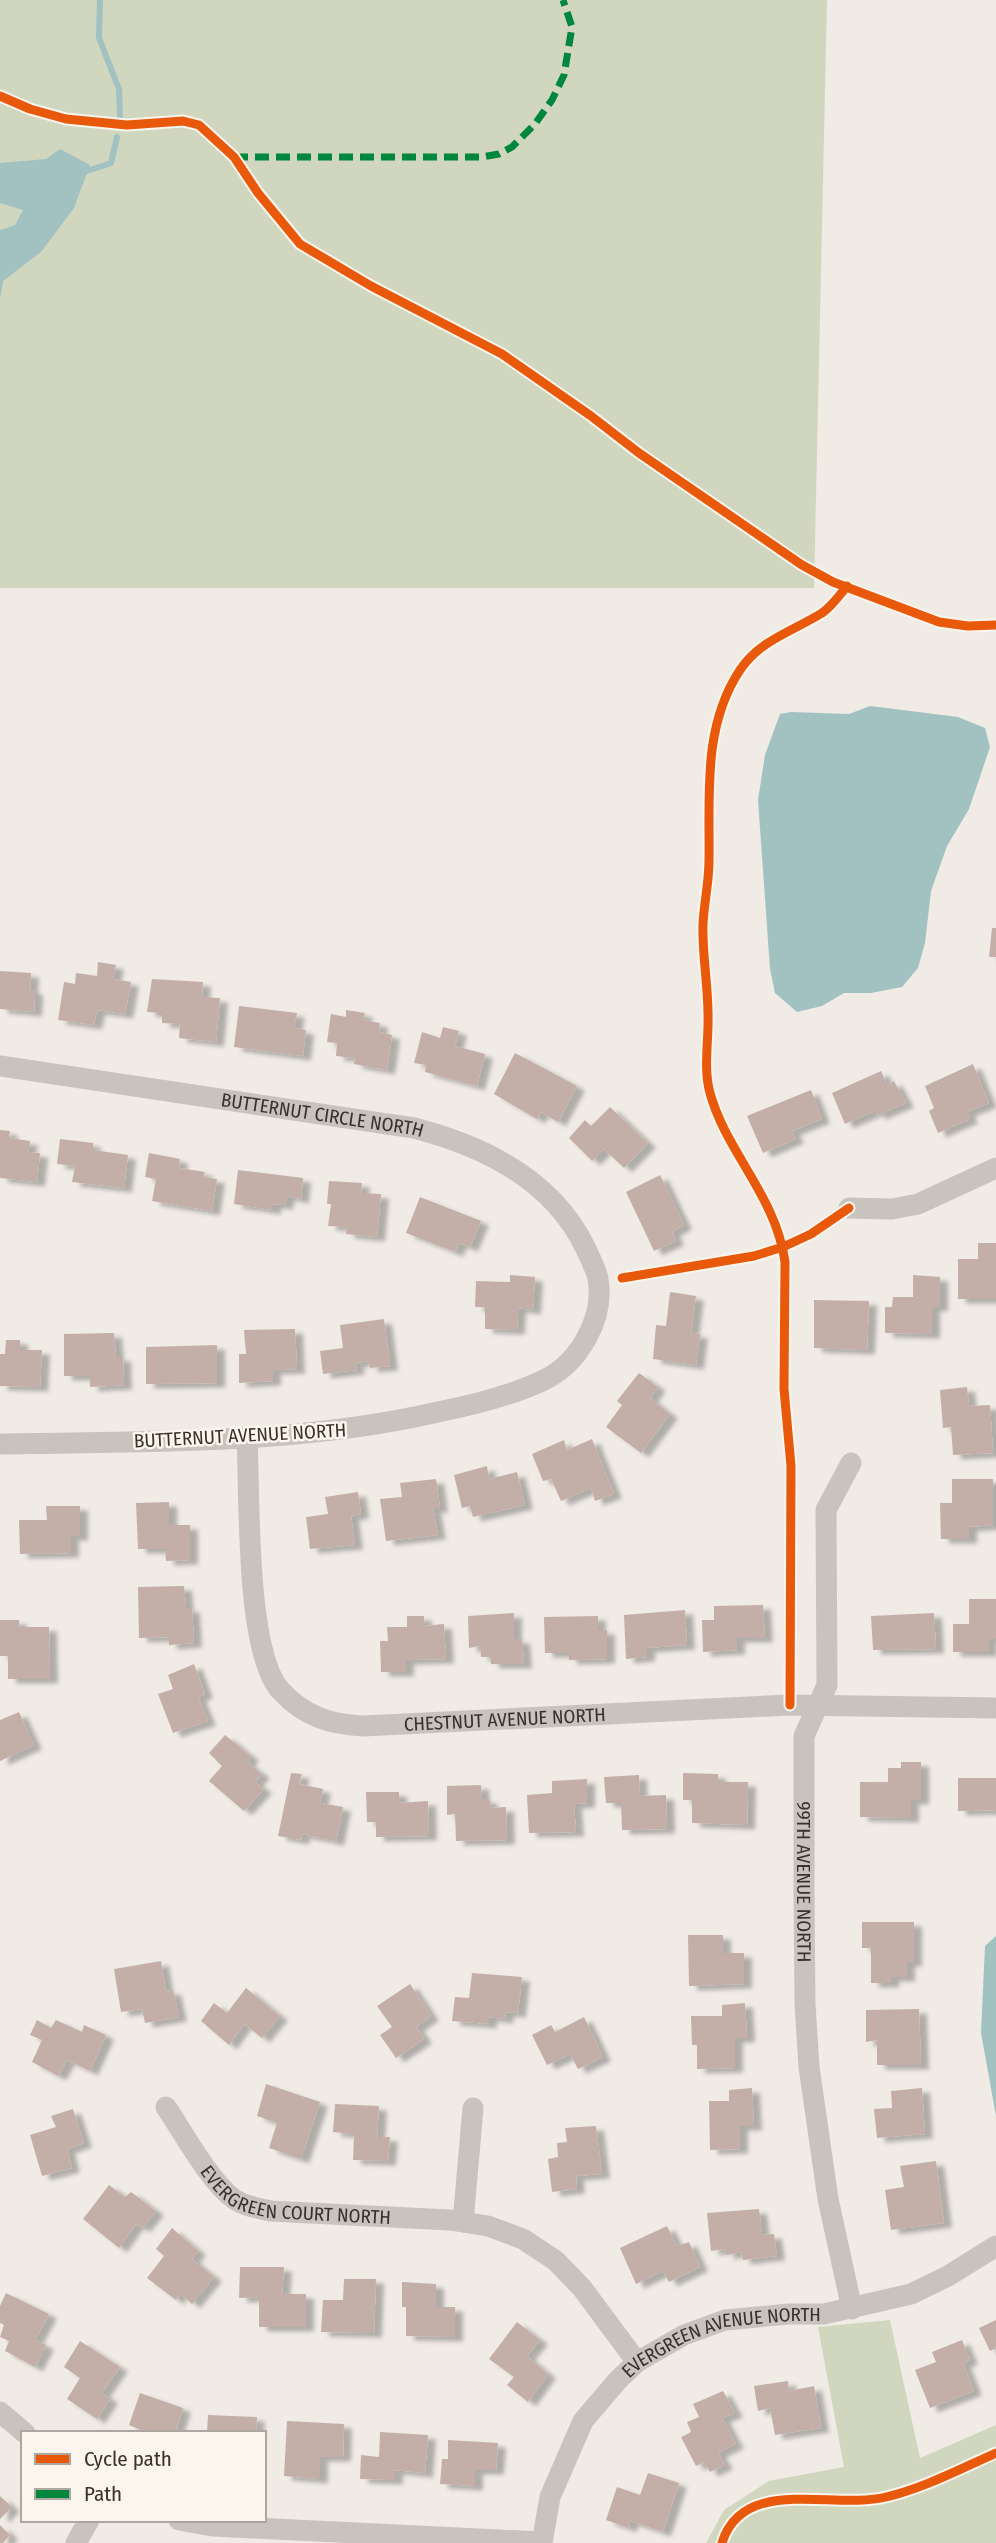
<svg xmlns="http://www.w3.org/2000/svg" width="996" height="2543" font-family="'Fira Sans Condensed',sans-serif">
  <defs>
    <filter id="shadow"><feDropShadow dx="8" dy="4.5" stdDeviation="2" flood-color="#0004"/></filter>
  </defs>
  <rect width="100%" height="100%" fill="#f0ebe5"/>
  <!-- green -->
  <path fill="#d1d6bf" d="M0,0H827L814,588H0Z
    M890,2320L920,2458L996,2425V2543H706L724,2510L769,2481L844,2467L818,2327Z"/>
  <!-- water -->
  <path fill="#a1c2c1" d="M60,149L90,165L74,208L41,252L3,281L0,299V230L15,225L23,210L0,203V163L46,159Z
    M870,706L958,717L985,728L990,747L969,809L947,846L931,891L925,943L918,968L902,987L871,993H844L822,1006L797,1012L775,993L770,969L758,800L765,755L780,714L791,712L849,714Z
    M996,1936V2116L981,2033L985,1946Z"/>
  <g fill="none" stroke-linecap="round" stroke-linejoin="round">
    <!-- stream -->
    <path stroke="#a1c2c1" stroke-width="6" d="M100,0L99,38L119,89L120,117
      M81,173L111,163L117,137"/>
  </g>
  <!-- building -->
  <path fill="#c3afa7" filter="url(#shadow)" d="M992,928H996V957H989Z
    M98,962L116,965L113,979L131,982L125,1014L97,1010L94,1025L58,1020L64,982L75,984L76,973L97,976Z
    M0,971L31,973L30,990H35L34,1012L0,1009Z
    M152,979L203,982L202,997L220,998L216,1042L179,1038L180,1024L162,1023V1013L147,1012Z
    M239,1006L297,1013L294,1028L306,1030L303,1056L234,1047Z
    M346,1010L365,1013L363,1020L380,1023L379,1032L392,1035L387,1070L354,1064L355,1058L336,1056L337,1043L327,1042L331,1014L346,1017Z
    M443,1027L459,1031L455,1046L485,1054L477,1086L425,1072L426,1065L414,1063L422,1032L440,1038Z
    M515,1053L577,1086L558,1122L541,1112L537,1119L494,1094Z
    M973,1064L989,1103L967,1112L970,1119L938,1133L929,1111L934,1108L925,1086Z
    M881,1071L887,1085L894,1081L906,1103L878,1115L875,1111L845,1124L832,1093Z
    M811,1090L822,1119L792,1131L796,1139L763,1153L747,1116Z
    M610,1107L648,1143L624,1168L604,1149L592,1161L569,1138L585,1120L591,1126Z
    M0,1130L10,1131L9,1138L30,1141L28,1152L40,1153L37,1182L0,1178Z
    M60,1139L93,1143V1150L128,1155L124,1188L72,1182L75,1166L57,1164Z
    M149,1153L180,1159L179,1168L205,1172L203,1177L217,1179L212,1211L152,1201L156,1179L145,1177Z
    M238,1170L303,1178L301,1199L287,1196L285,1205L273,1204V1210L234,1204Z
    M660,1175L684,1225L672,1232L676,1241L654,1251L626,1192Z
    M329,1181L362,1183L361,1193L381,1194L377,1237L346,1234L347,1227L328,1226L331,1204H327Z
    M420,1197L481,1221L470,1247L459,1243L455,1252L406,1233Z
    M978,1243H996V1299H958V1259H978Z
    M510,1275L535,1277L533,1310L518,1308L517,1330L485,1329V1307H475L476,1281L510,1282Z
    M913,1275L940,1277V1307H932V1334L885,1333V1307H892L893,1297H913Z
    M670,1292L696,1296L691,1333L700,1334L696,1365L653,1359L656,1325L666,1326Z
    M814,1300L869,1301L867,1350L814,1348Z
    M384,1319L390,1366L370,1368L369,1361L355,1363L357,1370L323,1374L320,1351L343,1348L340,1325Z
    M295,1329L297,1369L273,1370V1381L239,1383V1354H246L244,1330Z
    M114,1333L116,1357H123L124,1385L90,1387V1376H64V1334Z
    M6,1340H20V1350H42L40,1387L0,1386V1354H5Z
    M217,1345V1383L146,1384V1347Z
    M639,1373L658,1387L650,1398L670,1414L641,1453L606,1427L622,1405L617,1401Z
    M967,1387L969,1406L990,1405L993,1453L953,1455L951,1427L943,1428L940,1390Z
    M592,1439L614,1494L595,1501L591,1488L561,1501L551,1479L543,1481L532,1454L564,1440L567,1450Z
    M487,1466L489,1479L517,1472L525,1505L473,1517L470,1506L462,1508L454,1475Z
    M436,1479L440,1508H433L438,1535L386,1541L380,1499L402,1497L400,1483Z
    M952,1479H993V1525L969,1527V1539H941L940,1503H952Z
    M358,1492L361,1514L351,1516L355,1545L310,1549L306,1517L328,1514L325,1497Z
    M169,1502V1525H190V1560L166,1561L165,1549H138L136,1503Z
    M46,1506H80V1536H71V1553L20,1554L19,1520H47Z
    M184,1586L186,1608H192L194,1643L169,1645V1637L139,1638L138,1587Z
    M969,1599H996V1639H989V1652H953V1624H969Z
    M763,1605L765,1638H737V1650L703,1652L702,1620H714V1606Z
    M685,1610L687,1645L647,1648V1657L626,1659L624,1615Z
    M514,1613V1639H522L524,1664H491V1657H481L480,1646L469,1648L468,1616Z
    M934,1613L936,1649L873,1650L871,1616Z
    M407,1616H424V1626L444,1624L446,1659L406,1660V1672H381L380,1641H388L387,1627H407Z
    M598,1616V1630H607V1659L569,1660V1653H545L544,1617Z
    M0,1620H19V1627H49L50,1679H8V1656H0Z
    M194,1664L205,1694L198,1697L208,1721L173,1733L158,1694L173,1689L168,1675Z
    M19,1712L34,1745L0,1761V1720Z
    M225,1735L251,1756L247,1762L262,1774L255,1782L264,1789L244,1811L209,1781L222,1766L209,1753Z
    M901,1762H921V1800H911V1818L860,1817V1782H888V1768H901Z
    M291,1773L302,1774L299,1784L323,1789L320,1803L343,1807L336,1841L302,1834L301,1840L278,1836Z
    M683,1773L718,1774V1782H748L747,1825L692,1823V1800H683Z
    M639,1775L640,1796L666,1795L667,1829L622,1830L621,1803H606L604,1777Z
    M958,1778H996V1810L958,1811Z
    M587,1779V1803L574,1804L576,1832L529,1833L527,1795L552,1793V1781Z
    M481,1785L482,1799H489L491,1808L506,1807L507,1840L456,1841L455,1814L447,1815V1786Z
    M366,1792H399V1803L428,1801L429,1836L376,1837V1822H367Z
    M862,1922H914V1962H907V1977H891V1983H871V1948H862Z
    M688,1935H723V1953H744V1984L689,1986Z
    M161,1961L166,1991L173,1990L179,2017L145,2023L142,2009L121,2012L114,1969Z
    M472,1973L522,1977L518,2013L506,2012L505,2019L489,2017V2024L452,2021L455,1997L469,1998Z
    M410,1984L431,2016L416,2027L424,2039L396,2058L380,2035L392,2027L377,2006Z
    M246,1988L280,2016L262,2038L244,2024L229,2045L201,2021L214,2003L227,2013Z
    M745,2003L747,2038H735V2068L697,2069V2045H692L691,2016H722V2005Z
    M919,2009L921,2065H877V2040L866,2042V2010Z
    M584,2017L603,2057L578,2069L570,2054L547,2065L532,2035L551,2025L555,2032Z
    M37,2020L51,2028L56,2020L82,2032L84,2025L106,2035L90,2071L67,2060L58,2076L32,2062L42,2040L30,2035Z
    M266,2084L320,2102L301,2159L269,2148L277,2123L257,2116Z
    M752,2088L754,2126H740V2149L710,2150L709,2101H729V2090Z
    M922,2088L925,2134L877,2138L874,2109L892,2108L891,2091Z
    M335,2104L379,2106L377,2137H390L388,2161L353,2160L354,2134L333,2132Z
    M73,2109L84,2143L67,2149L72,2168L42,2176L30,2135L56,2127L51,2116Z
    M596,2126L602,2174L576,2176L577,2189L552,2192L548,2159L558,2157L557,2143L567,2142L565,2128Z
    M936,2161L944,2223L891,2230L885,2190L904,2187L900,2166Z
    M109,2185L125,2197L131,2192L156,2211L142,2228L136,2224L119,2248L83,2219Z
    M759,2209L762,2235L774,2234L777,2256L743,2260L741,2252L726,2255V2249L711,2251L707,2213Z
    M667,2226L677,2246L689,2242L700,2267L669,2282L663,2271L636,2284L620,2248Z
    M172,2228L198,2251L192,2259L214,2277L192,2304L180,2293L176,2300L147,2278L164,2256L156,2249Z
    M240,2267H284L282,2294H306V2327H259V2297L239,2298Z
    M344,2279H376L374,2333L321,2332L323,2300H343Z
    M402,2282L436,2284V2307H455V2337L406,2336V2307H402Z
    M6,2293L49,2314L35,2340L46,2345L35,2367L5,2351L9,2341L0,2337L4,2325L0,2323V2306Z
    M996,2320V2348L990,2351L979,2328Z
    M517,2322L540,2340L527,2356L548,2374L528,2402L507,2385L514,2377L489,2359Z
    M962,2340L970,2360L963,2363L974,2391L930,2408L915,2370L936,2362L932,2352Z
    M80,2341L120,2367L102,2393L110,2399L97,2419L67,2399L80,2378L64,2367Z
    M788,2381L789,2391L814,2386L821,2428L775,2435L770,2408L758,2411L754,2386Z
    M723,2391L735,2413L722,2418L736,2444L718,2453L725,2465L710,2472L704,2462L696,2466L681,2437L691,2432L687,2422L699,2417L693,2404Z
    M140,2393L183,2408L175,2433H148L129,2425Z
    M208,2415L257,2417L256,2433H207Z
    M287,2421L344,2424L343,2457H320V2479L284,2476Z
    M380,2432L428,2435L425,2473L395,2470V2480L360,2479L361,2455L379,2457Z
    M448,2440L498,2443L496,2470H475V2486L440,2484L442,2459H448Z
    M648,2473L679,2483L663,2532L630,2521L629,2528L606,2520L617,2487L640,2495Z
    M0,2496L12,2507L0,2519Z
    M0,2525L10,2535L3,2543H0Z"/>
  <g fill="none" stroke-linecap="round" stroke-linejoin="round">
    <!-- minor -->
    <g stroke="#c9c3be" stroke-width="21">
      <path id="s1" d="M0,1066L414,1128C484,1146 554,1181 586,1249C590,1258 596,1269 598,1279C605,1318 579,1363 544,1380C511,1396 473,1405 438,1412C294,1445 147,1441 0,1444"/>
      <path d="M849,1208L892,1209L918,1204L996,1168"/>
      <path id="s2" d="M247,1438C250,1495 245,1653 281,1691C305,1717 330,1724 363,1726L790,1705L996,1708"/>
      <path id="s3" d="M851,1463L826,1510L827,1685L804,1736V1893L805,2004L809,2067L828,2199L852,2309"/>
      <path id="s4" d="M166,2107C183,2132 210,2182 234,2199C244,2206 258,2208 270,2211L450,2220L488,2226L523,2239L556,2261L582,2288L637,2362"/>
      <path d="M463,2222L473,2108"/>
      <path d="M0,2412L25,2433"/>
      <path d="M179,2520L212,2526L542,2542"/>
      <path d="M76,2543L89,2520"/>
      <path id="s5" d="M542,2543L550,2497L583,2421L618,2380L637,2362L684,2335L725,2320L789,2314H824L911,2294L948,2276L996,2246"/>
    </g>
    <!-- quiet -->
    <path stroke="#00873e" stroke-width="7" stroke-dasharray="14 7" stroke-linecap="butt" d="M234,157H482L499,154L512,147L535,124L552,100L564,75L572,27L563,0"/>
    <defs>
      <path id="cycleway" d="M0,96L30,109L66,119L127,125L183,121L199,125L234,157L258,193L300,244L371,286L502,354L591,416L639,453L802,565L833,582L939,622L968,626L996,625
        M622,1278L754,1256L783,1247L811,1234L849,1208
        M790,1705L791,1466L784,1389L785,1262C776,1196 726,1152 710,1093C703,1068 709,1040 708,1014C708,984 702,954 703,924C704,903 709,882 709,861C710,797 702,727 740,670C760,640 793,631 822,613C832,606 839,596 847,586
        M722,2543C743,2475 833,2510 886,2497C924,2488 960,2469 996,2453"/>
    </defs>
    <!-- cycleway casing -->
    <use href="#cycleway" stroke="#fbf5ee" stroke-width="13"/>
    <!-- cycleway -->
    <use href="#cycleway" stroke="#e8590c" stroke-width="9"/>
  </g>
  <g text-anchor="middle" stroke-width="5" stroke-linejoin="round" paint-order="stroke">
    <!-- street labels -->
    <g font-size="19" fill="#3b302b" stroke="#fbf5ee">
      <text dy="7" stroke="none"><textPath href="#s1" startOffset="326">BUTTERNUT CIRCLE NORTH</textPath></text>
      <text transform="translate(240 1435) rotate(-3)" y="7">BUTTERNUT AVENUE NORTH</text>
      <text dy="7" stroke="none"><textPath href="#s2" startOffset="492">CHESTNUT AVENUE NORTH</textPath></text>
      <text dy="7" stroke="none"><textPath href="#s3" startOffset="430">99TH AVENUE NORTH</textPath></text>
      <text dy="7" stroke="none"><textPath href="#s4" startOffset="173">EVERGREEN COURT NORTH</textPath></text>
      <text dy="7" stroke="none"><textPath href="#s5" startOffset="298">EVERGREEN AVENUE NORTH</textPath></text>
    </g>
  </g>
  <!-- legend -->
  <rect x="21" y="2431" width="245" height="91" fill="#fbf5ee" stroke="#aea6a0" stroke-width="2"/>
  <rect x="35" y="2454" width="35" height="10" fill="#e8590c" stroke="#aea6a0" stroke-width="2"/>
  <text x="84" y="2466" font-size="21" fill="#3b302b">Cycle path</text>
  <rect x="35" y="2489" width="35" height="10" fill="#00873e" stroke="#aea6a0" stroke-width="2"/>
  <text x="84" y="2501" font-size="21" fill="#3b302b">Path</text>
</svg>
